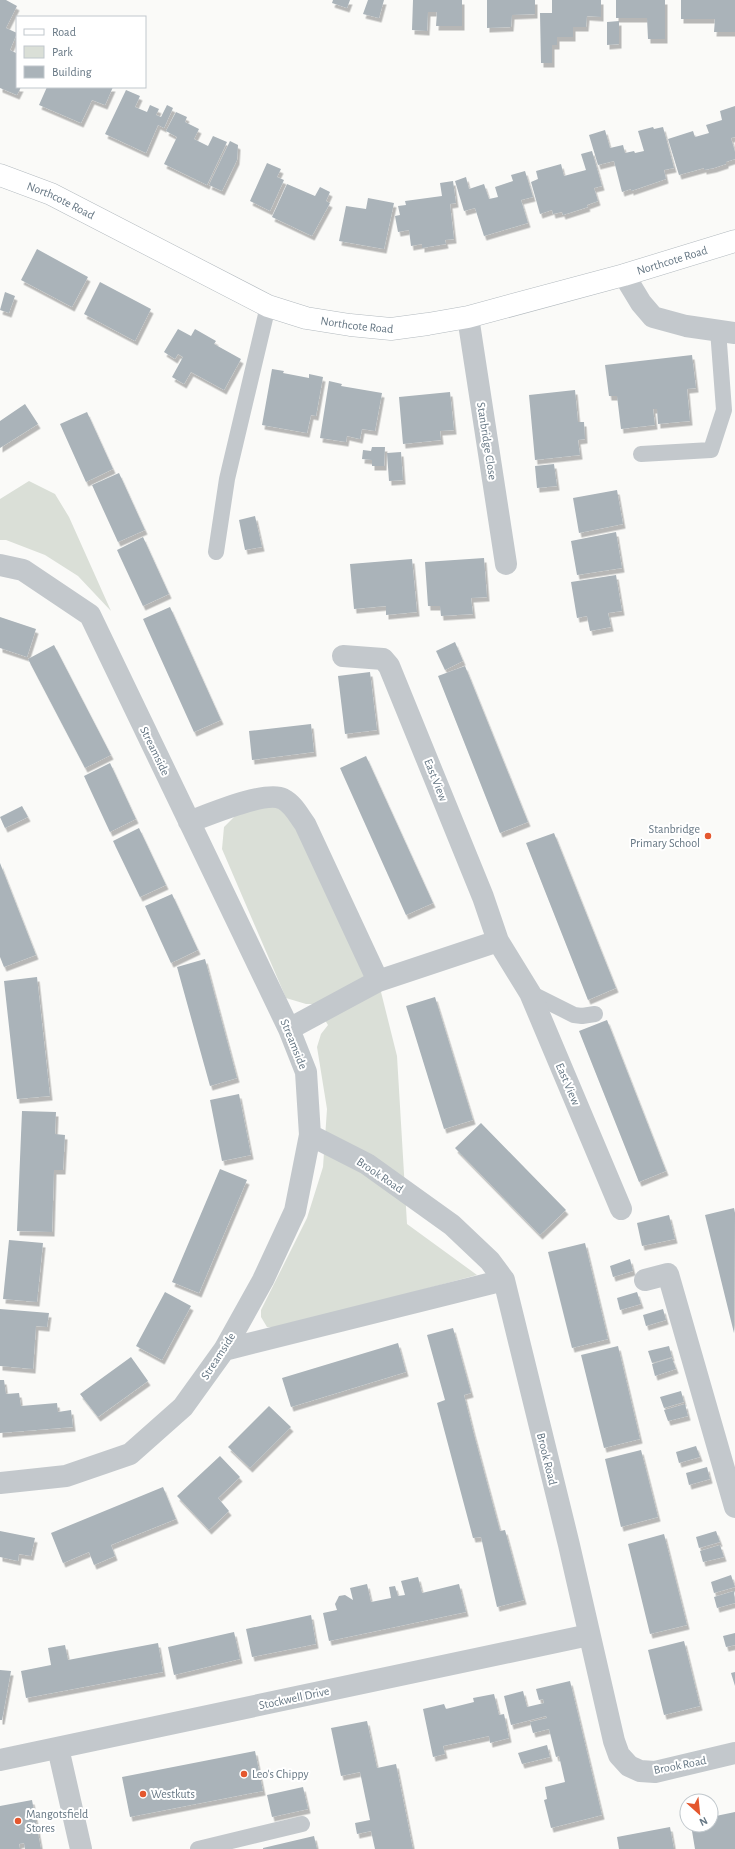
<svg xmlns="http://www.w3.org/2000/svg" width="735" height="1849" font-family="'Alegreya Sans',sans-serif">
  <defs>
    <filter id="shadow"><feDropShadow dx="2.5" dy="4.5" stdDeviation="0" flood-color="#0004"/></filter>
  </defs>
  <rect width="100%" height="100%" fill="#fafaf8"/>
  <!-- green -->
  <path fill="#dadfd7" d="M29,481L55,494L69,517L111,611L78,576L45,555L6,540H0V499Z
    M263,804L285,810L315,841L381,992L397,1056L407,1224L477,1275L280,1328L267,1327L261,1317V1310L307,1218L323,1167L327,1109L317,1047L321,1034L328,1025L315,1004H306L286,998L222,849L224,827L237,814Z"/>
  <!-- building -->
  <path fill="#aab3b9" filter="url(#shadow)" d="M0,0H6L17,6L6,28L17,33L10,50L16,53L17,50V87H21L17,95L0,88Z
    M333,0H350L347,8L332,3Z
    M368,0H384L379,18L363,14Z
    M413,0H462V26H436L437,12H428L427,31L412,30Z
    M487,0H535V14L512,15L511,27L487,28Z
    M552,0H601V17L587,16L586,27H573V37H557V45H552V63H541L540,13H552Z
    M616,0H665V39H648L647,18H616Z
    M681,0H735V32H714L715,19H681Z
    M619,21V44L607,45V22Z
    M47,87H113L105,105L92,100L81,123L39,105Z
    M126,90L140,96L135,107L147,112L150,105L159,109L156,115L161,117L167,105L173,108L164,128L158,125L146,153L105,134Z
    M735,106V137L731,138L735,152V159L726,162V164L714,168L704,170V168L679,175L668,139L693,131L695,137L709,133L706,125L722,120L720,111Z
    M176,112L187,117L185,122L199,129L194,139L208,146L213,136L227,142L207,185L164,164L177,137L166,131Z
    M653,127L654,129L663,127L674,168L664,170L666,179L631,191V189L622,192L614,161L598,165L589,135L605,130L610,148L623,145L625,153L634,151L635,153L644,151L638,131Z
    M230,141L238,145L237,160L222,191L209,185Z
    M592,151L602,186L594,188L598,201L587,205L588,207L563,215L562,212L553,214L552,210L540,214L531,182L538,179L536,171L561,164L564,176L586,170L581,154Z
    M267,163L281,169L277,177L284,180L270,211L250,201Z
    M525,171L533,197L521,200L528,223L484,236L475,208L464,211L455,181L466,177L469,189L484,184L489,199L498,197L495,187L513,181L511,175Z
    M453,181L456,203L450,204L454,239L445,240L446,244L422,248V244L411,246L409,230L398,232L395,216L400,215L398,206L406,205L405,201L442,196L440,183Z
    M287,184L315,196L320,187L330,192L326,201L330,203L312,236L272,217Z
    M368,198L394,203L384,249L339,241L346,206L366,209Z
    M37,249L88,277L72,307L21,280Z
    M100,282L151,309L135,341L84,314Z
    M5,292L15,296L9,313L0,310Z
    M178,329L191,336L195,329L216,341L214,344L241,359L224,390L191,372L184,384L172,377L183,357L178,354L175,359L164,352Z
    M692,355L696,388L687,389L690,421L658,424L657,409H653L655,425L621,429L617,396H609L605,365Z
    M272,369L284,371L283,373L309,378V374L323,377L316,416L311,415L307,433L262,425Z
    M329,381L342,384L341,386L382,393L375,431L362,429L360,439L347,436L346,442L320,438Z
    M575,390L578,422H584L585,439L578,440L580,455L535,460L529,395Z
    M450,392L454,430L440,431L441,440L403,444L399,397Z
    M25,404L38,424L0,448V421Z
    M87,412L113,469L86,482L60,424Z
    M372,447H385L384,466H372V460L362,459L363,450L371,451Z
    M401,452L403,480L389,481L387,453Z
    M554,464L557,486L537,488L535,466Z
    M119,473L145,530L118,542L92,485Z
    M617,490L623,524L579,533L573,498Z
    M255,516L262,547L245,550L239,520Z
    M616,532L622,568L577,575L571,541Z
    M143,537L169,594L143,606L117,550Z
    M484,558L487,597L471,598L473,614L441,616L440,606H428L425,562Z
    M412,559L417,612L386,615V606L354,609L350,564Z
    M616,575L622,611L608,613L611,627L590,631L587,616L577,618L571,582Z
    M170,607L221,720L194,732L143,619Z
    M0,617L36,629L27,657L0,648Z
    M455,642L463,661L445,670L436,651Z
    M54,645L111,755L85,768L28,659Z
    M465,666L528,822L500,833L438,676Z
    M370,672L377,730L345,734L338,676Z
    M311,724L314,752L252,760L249,731Z
    M366,756L433,903L406,915L340,768Z
    M110,763L136,819L110,832L84,776Z
    M22,806L28,817L5,828L0,817Z
    M139,828L166,885L140,897L113,841Z
    M554,833L616,988L588,1000L526,843Z
    M0,863L36,955L4,967L0,957Z
    M172,894L198,950L171,963L145,906Z
    M205,959L237,1078L210,1086L177,967Z
    M37,977L50,1096L17,1099L4,981Z
    M435,997L473,1120L444,1129L406,1006Z
    M607,1020L666,1171L639,1182L579,1031Z
    M239,1094L251,1155L222,1161L210,1100Z
    M22,1111L56,1112L55,1134L65,1135L63,1170H54L52,1232L17,1231Z
    M481,1123L566,1210L540,1235L455,1148Z
    M220,1169L247,1180L199,1293L172,1282Z
    M734,1208L735,1213L734,1333L705,1215Z
    M669,1215L675,1239L642,1246L637,1223Z
    M9,1240L43,1243L37,1302L3,1299Z
    M585,1243L608,1339L572,1348L548,1252Z
    M630,1259L633,1271L613,1277L610,1266Z
    M165,1292L191,1306L162,1360L136,1346Z
    M637,1292L641,1304L620,1310L617,1298Z
    M0,1309L49,1313L47,1327L36,1326L33,1369L0,1366Z
    M663,1309L666,1320L646,1326L643,1315Z
    M453,1328L471,1393L464,1395L473,1431L500,1531L505,1530L524,1600L497,1607L481,1537L473,1538L437,1403L445,1400L427,1335Z
    M398,1343L406,1372L291,1407L282,1378Z
    M618,1346L640,1439L604,1448L581,1355Z
    M669,1346L672,1357L652,1363L648,1351Z
    M131,1357L148,1381L98,1417L80,1394Z
    M672,1358L676,1369L655,1376L652,1364Z
    M0,1380H4L6,1394L19,1393L21,1406L57,1403L58,1412L71,1410L73,1427L0,1433Z
    M681,1391L684,1402L664,1408L660,1397Z
    M685,1404L688,1416L668,1421L664,1410Z
    M269,1406L291,1427L250,1468L228,1447Z
    M696,1446L700,1457L679,1463L676,1452Z
    M641,1450L658,1517L621,1527L605,1459Z
    M220,1456L240,1477L218,1498L229,1511L209,1530L177,1496Z
    M707,1467L710,1479L689,1485L686,1473Z
    M163,1487L176,1519L111,1545L115,1556L94,1565L89,1552L63,1563L51,1533Z
    M0,1531L35,1538L31,1556L19,1554L18,1561L0,1557Z
    M716,1531L720,1542L699,1548L696,1537Z
    M664,1534L687,1625L650,1634L628,1544Z
    M720,1545L724,1557L703,1562L700,1551Z
    M731,1575L735,1587L714,1593L711,1582Z
    M418,1577L422,1593L459,1584L466,1612L329,1641L323,1613L337,1610L335,1604L339,1596L345,1595L353,1600L350,1588L367,1584L371,1602L391,1598L389,1587L395,1586L398,1596L405,1595L401,1581Z
    M734,1591L735,1603L717,1608L714,1597Z
    M311,1615L316,1644L252,1657L246,1629Z
    M234,1632L240,1659L174,1675L168,1647Z
    M735,1633V1645L726,1647L723,1636Z
    M684,1641L700,1706L664,1715L648,1650Z
    M158,1643L163,1672L26,1698L21,1671L51,1665L48,1648L65,1645L68,1660Z
    M0,1670L11,1671L2,1720H0Z
    M735,1672V1686L731,1673Z
    M570,1681L602,1815L551,1828L544,1800L547,1799L545,1787L565,1782L559,1756L556,1757L549,1729L533,1733L530,1722L547,1718L546,1716L511,1725L504,1696L523,1691L527,1707L544,1703L543,1699L539,1700L536,1689Z
    M494,1694L499,1715L504,1714L509,1738L490,1743L489,1736L443,1746L445,1754L433,1757L423,1709L444,1704L446,1709L474,1702L473,1698Z
    M367,1721L377,1768L396,1764L413,1849H375L371,1831L357,1834L355,1823L370,1820L360,1772L341,1776L331,1728Z
    M547,1745L550,1757L522,1764L518,1753Z
    M255,1751L263,1791L130,1817L122,1777Z
    M303,1787L308,1809L272,1817L267,1795Z
    M32,1800L41,1849H25L24,1843L19,1844L20,1849H0V1806Z
    M735,1812V1849H695L691,1825H711V1817Z
    M670,1827L674,1849H619L617,1837Z
    M314,1836L317,1849H263V1848Z"/>
  <g fill="none" stroke-linecap="round" stroke-linejoin="round">
    <defs>
      <g id="secondary">
        <path id="s1" d="M0,175L51,194L268,306L306,318L350,325L391,329L428,324L468,317L624,275L735,241"/>
      </g>
    </defs>
    <!-- secondary casing -->
    <use href="#secondary" stroke="#b3babf" stroke-width="23"/>
    <!-- lane -->
    <path stroke="#c3c8cc" stroke-width="16" d="M641,454L711,450L724,410L718,330
      M216,552L227,479L268,306
      M530,993L574,1015L582,1016L595,1014
      M198,1849L302,1824"/>
    <!-- street -->
    <path stroke="#c3c8cc" stroke-width="22" d="M624,275L641,303L653,317L686,326L735,333
      M468,317L506,564
      M0,565L23,570L90,615L289,1029L306,1072L310,1135L295,1211L263,1280L224,1350L183,1407L130,1454L66,1476L0,1483
      M343,656L383,659L389,666L483,897L498,941
      M189,822C208,815 266,790 283,799C293,804 299,816 305,824L378,981
      M289,1029L378,981L498,941L530,993L621,1209
      M310,1135L367,1164L452,1225L490,1261L504,1280L569,1545L614,1741L619,1755L629,1766L640,1771L655,1772L735,1753
      M645,1280L668,1274L735,1507
      M224,1350L504,1280
      M58,1748L81,1849
      M0,1760L589,1635"/>
    <!-- secondary -->
    <use href="#secondary" stroke="#fff" stroke-width="22"/>
  </g>
  <!-- markers -->
  <g fill="#e4572e" stroke="#fff" stroke-width="1.5">
    <circle cx="708" cy="836" r="4"/>
    <circle cx="244" cy="1774" r="4"/>
    <circle cx="143" cy="1794" r="4"/>
    <circle cx="18" cy="1821" r="4"/>
  </g>
  <g text-anchor="middle" stroke-width="4" stroke-linejoin="round" paint-order="stroke">
    <!-- street labels -->
    <g font-size="12" fill="#657683" stroke="#fff">
      <text dy="4" stroke="none"><textPath href="#s1" startOffset="66">Northcote Road</textPath></text>
      <text dy="4" stroke="none"><textPath href="#s1" startOffset="714">Northcote Road</textPath></text>
      <text dy="4" stroke="none"><textPath href="#s1" startOffset="390">Northcote Road</textPath></text>
      <text transform="translate(487 441) rotate(81)" y="4">Stanbridge Close</text>
      <text transform="translate(155 751) rotate(64)" y="4">Streamside</text>
      <text transform="translate(436 780) rotate(68)" y="4">East View</text>
      <text transform="translate(294 1044) rotate(68)" y="4">Streamside</text>
      <text transform="translate(568 1084) rotate(67)" y="4">East View</text>
      <text transform="translate(380 1175) rotate(34)" y="4">Brook Road</text>
      <text transform="translate(218 1356) rotate(-57)" y="4">Streamside</text>
      <text transform="translate(547 1459) rotate(76)" y="4">Brook Road</text>
      <text transform="translate(294 1698) rotate(-12)" y="4">Stockwell Drive</text>
      <text transform="translate(680 1765) rotate(-11)" y="4">Brook Road</text>
    </g>
    <!-- poi labels -->
    <g font-size="12" fill="#657683" stroke="#fff" text-anchor="start">
      <text x="700" y="833" text-anchor="end">Stanbridge<tspan x="700" dy="14">Primary School</tspan></text>
      <text x="252" y="1778">Leo's Chippy</text>
      <text x="151" y="1798">Westkuts</text>
      <text x="26" y="1818">Mangotsfield<tspan x="26" dy="14">Stores</tspan></text>
    </g>
  </g>
  <!-- legend -->
  <rect x="16" y="16" width="130" height="72" fill="#ffffff" stroke="#c1c8cd"/>
  <rect x="24" y="29" width="20" height="6" fill="#ffffff" stroke="#c1c8cd"/>
  <text x="52" y="36" font-size="12" fill="#657683">Road</text>
  <rect x="24" y="46" width="20" height="12" fill="#dadfd7" stroke="#c1c8cd"/>
  <text x="52" y="56" font-size="12" fill="#657683">Park</text>
  <rect x="24" y="66" width="20" height="12" fill="#aab3b9" stroke="#c1c8cd"/>
  <text x="52" y="76" font-size="12" fill="#657683">Building</text>
  <!-- north arrow -->
  <g transform="translate(699 1813) rotate(153)"><circle r="19" fill="#ffffff" stroke="#c1c8cd"/>
  <path d="M0-3L7 15L0 10L-7 15Z" fill="#e4572e"/>
  <text y="-6" font-size="11" font-weight="bold" text-anchor="middle" fill="#657683">N</text>
  </g>
</svg>
